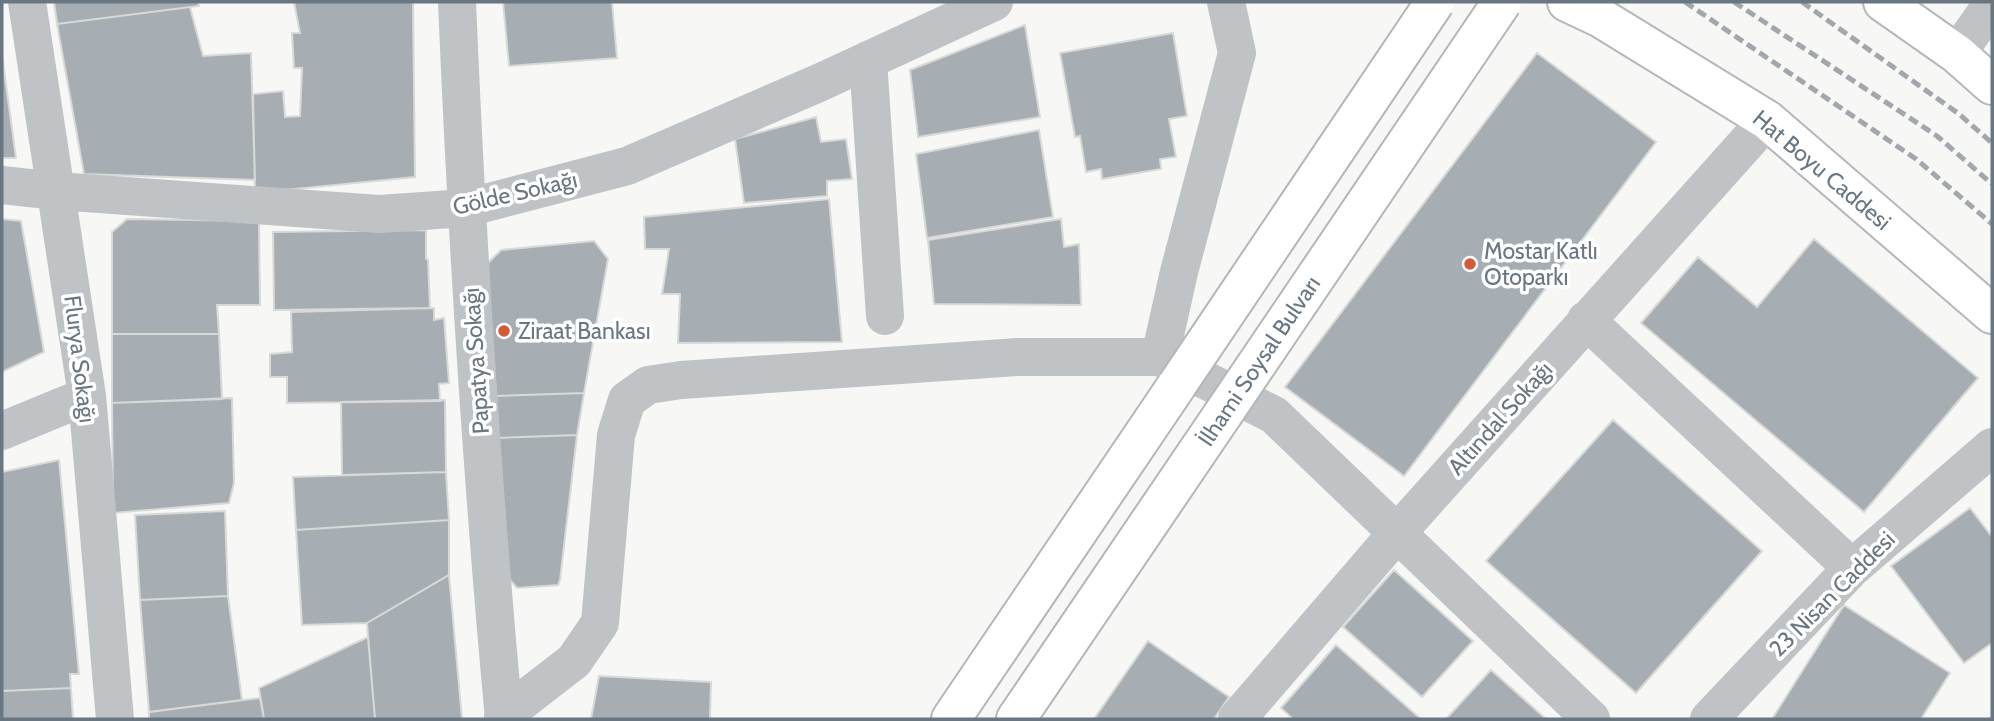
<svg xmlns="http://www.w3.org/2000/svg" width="1994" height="721" font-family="Cabin,sans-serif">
  <rect width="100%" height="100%" fill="#f7f7f5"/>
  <!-- building -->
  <path fill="#a7aeb3" stroke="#d9d9d7" stroke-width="2" d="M54,2H198L199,6L57,24Z
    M294,2H413L415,177L255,193L253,94L283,91L285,117L300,116L302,68H294L292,33H300Z
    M503,2H612L617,58L509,66Z
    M190,7L203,56L251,53L255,180L84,174L57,24Z
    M1025,25L1040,117L918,137L910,70Z
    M1173,33L1187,116L1169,119L1176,157L1160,159L1161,169L1102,179L1101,169L1086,172L1080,136L1075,137L1060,53Z
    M1537,53L1656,142L1404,476L1285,387Z
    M2,55L16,158H2Z
    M816,117L821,142L846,139L852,179L827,181V196L744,203L735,139Z
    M1039,130L1053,217L927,238L916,154Z
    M829,199L842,342L678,343L680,294H662L669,249H645L644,217Z
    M2,219L21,221L44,352L2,372Z
    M127,219L259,221L260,305H217L219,334H112V232Z
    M1061,219L1064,247L1079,244L1081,305L934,304L928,240Z
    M426,230V259L428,260L430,308L274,310L273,232Z
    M1814,239L1978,378L1864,512L1641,323L1698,257L1757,307Z
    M594,241L608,259L584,393L496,396L487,264L501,250Z
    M434,308V320L444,318L449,383L439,384L440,401L287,403V377H270V354L292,352L291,312Z
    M112,334H219L222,399L112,403Z
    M584,393L577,435L497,438L496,396Z
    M232,398L234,483L229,503L113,513L112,403Z
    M445,400L446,472L342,475L341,402Z
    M1613,420L1762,551L1636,693L1486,561Z
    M577,435L560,580L558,585L517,588L506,575L497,438Z
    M59,460L79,674H70L71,688L2,691V472Z
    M446,472L449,520L296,530L293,477Z
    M1970,508L1992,537V643L1964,663L1891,566Z
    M225,511L228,596L140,600L135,515Z
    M449,520V575L367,623L302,625L296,530Z
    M1394,570L1473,641L1422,697L1343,627Z
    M449,575L462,719H375L367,623Z
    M228,596L242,700L149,712L140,600Z
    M1844,605L1950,673L1921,719H1772Z
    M368,637L375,719H264L259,688Z
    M1148,641L1229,697L1214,719H1094Z
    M1336,645L1421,719H1293L1281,708Z
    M1491,670L1546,719H1446Z
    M599,676L711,682L710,719H591Z
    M71,688L73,719H2V691Z
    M260,698L264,719H149V712Z"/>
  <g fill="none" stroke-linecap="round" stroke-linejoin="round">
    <defs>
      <path id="secondary" d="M1567,2L1601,18L1767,120L1992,314
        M1883,2L1957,54L1992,85"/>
      <path id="primary" d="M951,719L1177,385
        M1016,719L1223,414"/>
    </defs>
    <!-- secondary casing -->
    <use href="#secondary" stroke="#b4b8bc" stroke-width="42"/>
    <!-- primary casing -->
    <use href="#primary" stroke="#b2b7ba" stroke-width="42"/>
    <!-- street -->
    <path stroke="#bfc3c6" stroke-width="38" d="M27,2L87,396L115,719
      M457,2C467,241 482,481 504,719
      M1226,2L1237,53L1179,272L1160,357L1274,415L1591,719
      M1957,54L1992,4
      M868,60L885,316
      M2,185L57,191L379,214L466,208L627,166L821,82L994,2
      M1586,320L1852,568
      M2,431L87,396
      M503,716L574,661L600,623L616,435L627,400L648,385L681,380L1018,357H1160
      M1237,719L1397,533L1767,120
      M1709,719L1852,568L1992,447"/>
    <!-- secondary -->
    <use href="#secondary" stroke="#fff" stroke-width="38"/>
    <!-- primary -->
    <use href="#primary" stroke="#fff" stroke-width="38"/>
    <!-- rail -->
    <path stroke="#a1a7ac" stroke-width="5" stroke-dasharray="10 5" stroke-linecap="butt" d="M1685,2L1916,159L1992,224
      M1734,2L1937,136L1992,184
      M1802,2L1959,114L1992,143"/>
    <defs>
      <path id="primary-bridge" d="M1177,385L1435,2
        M1223,414L1502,2"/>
    </defs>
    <!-- primary-bridge casing -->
    <use href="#primary-bridge" stroke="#b2b7ba" stroke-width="42" stroke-linecap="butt"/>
    <!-- primary-bridge -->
    <use href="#primary-bridge" stroke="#fff" stroke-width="38"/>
  </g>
  <!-- markers -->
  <g fill="#d45b38" stroke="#fff" stroke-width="2.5">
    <circle cx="1470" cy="264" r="7"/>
    <circle cx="504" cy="331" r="7"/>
  </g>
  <g text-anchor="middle" stroke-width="7" stroke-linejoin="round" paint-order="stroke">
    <!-- street labels -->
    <g font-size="23" fill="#697783" stroke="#fff">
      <text transform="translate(1822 170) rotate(40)" y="8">Hat Boyu Caddesi</text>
      <text transform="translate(515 193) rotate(-13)" y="8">Gölde Sokağı</text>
      <text transform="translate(80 359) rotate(83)" y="8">Flurya Sokağı</text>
      <text transform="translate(476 361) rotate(-94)" y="8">Papatya Sokağı</text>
      <text transform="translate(1259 361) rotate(-56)" y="8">İlhami Soysal Bulvarı</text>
      <text transform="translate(1500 418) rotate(-48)" y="8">Altındal Sokağı</text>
      <text transform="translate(1832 594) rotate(-45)" y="8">23 Nisan Caddesi</text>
    </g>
    <!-- poi labels -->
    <g font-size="23" fill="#697783" stroke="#fff" text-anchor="start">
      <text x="1484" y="259">Mostar Katlı<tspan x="1484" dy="26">Otoparkı</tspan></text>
      <text x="518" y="339">Ziraat Bankası</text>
    </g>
  </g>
  <!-- border -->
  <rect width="1994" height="721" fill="none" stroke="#697783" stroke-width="7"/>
</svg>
